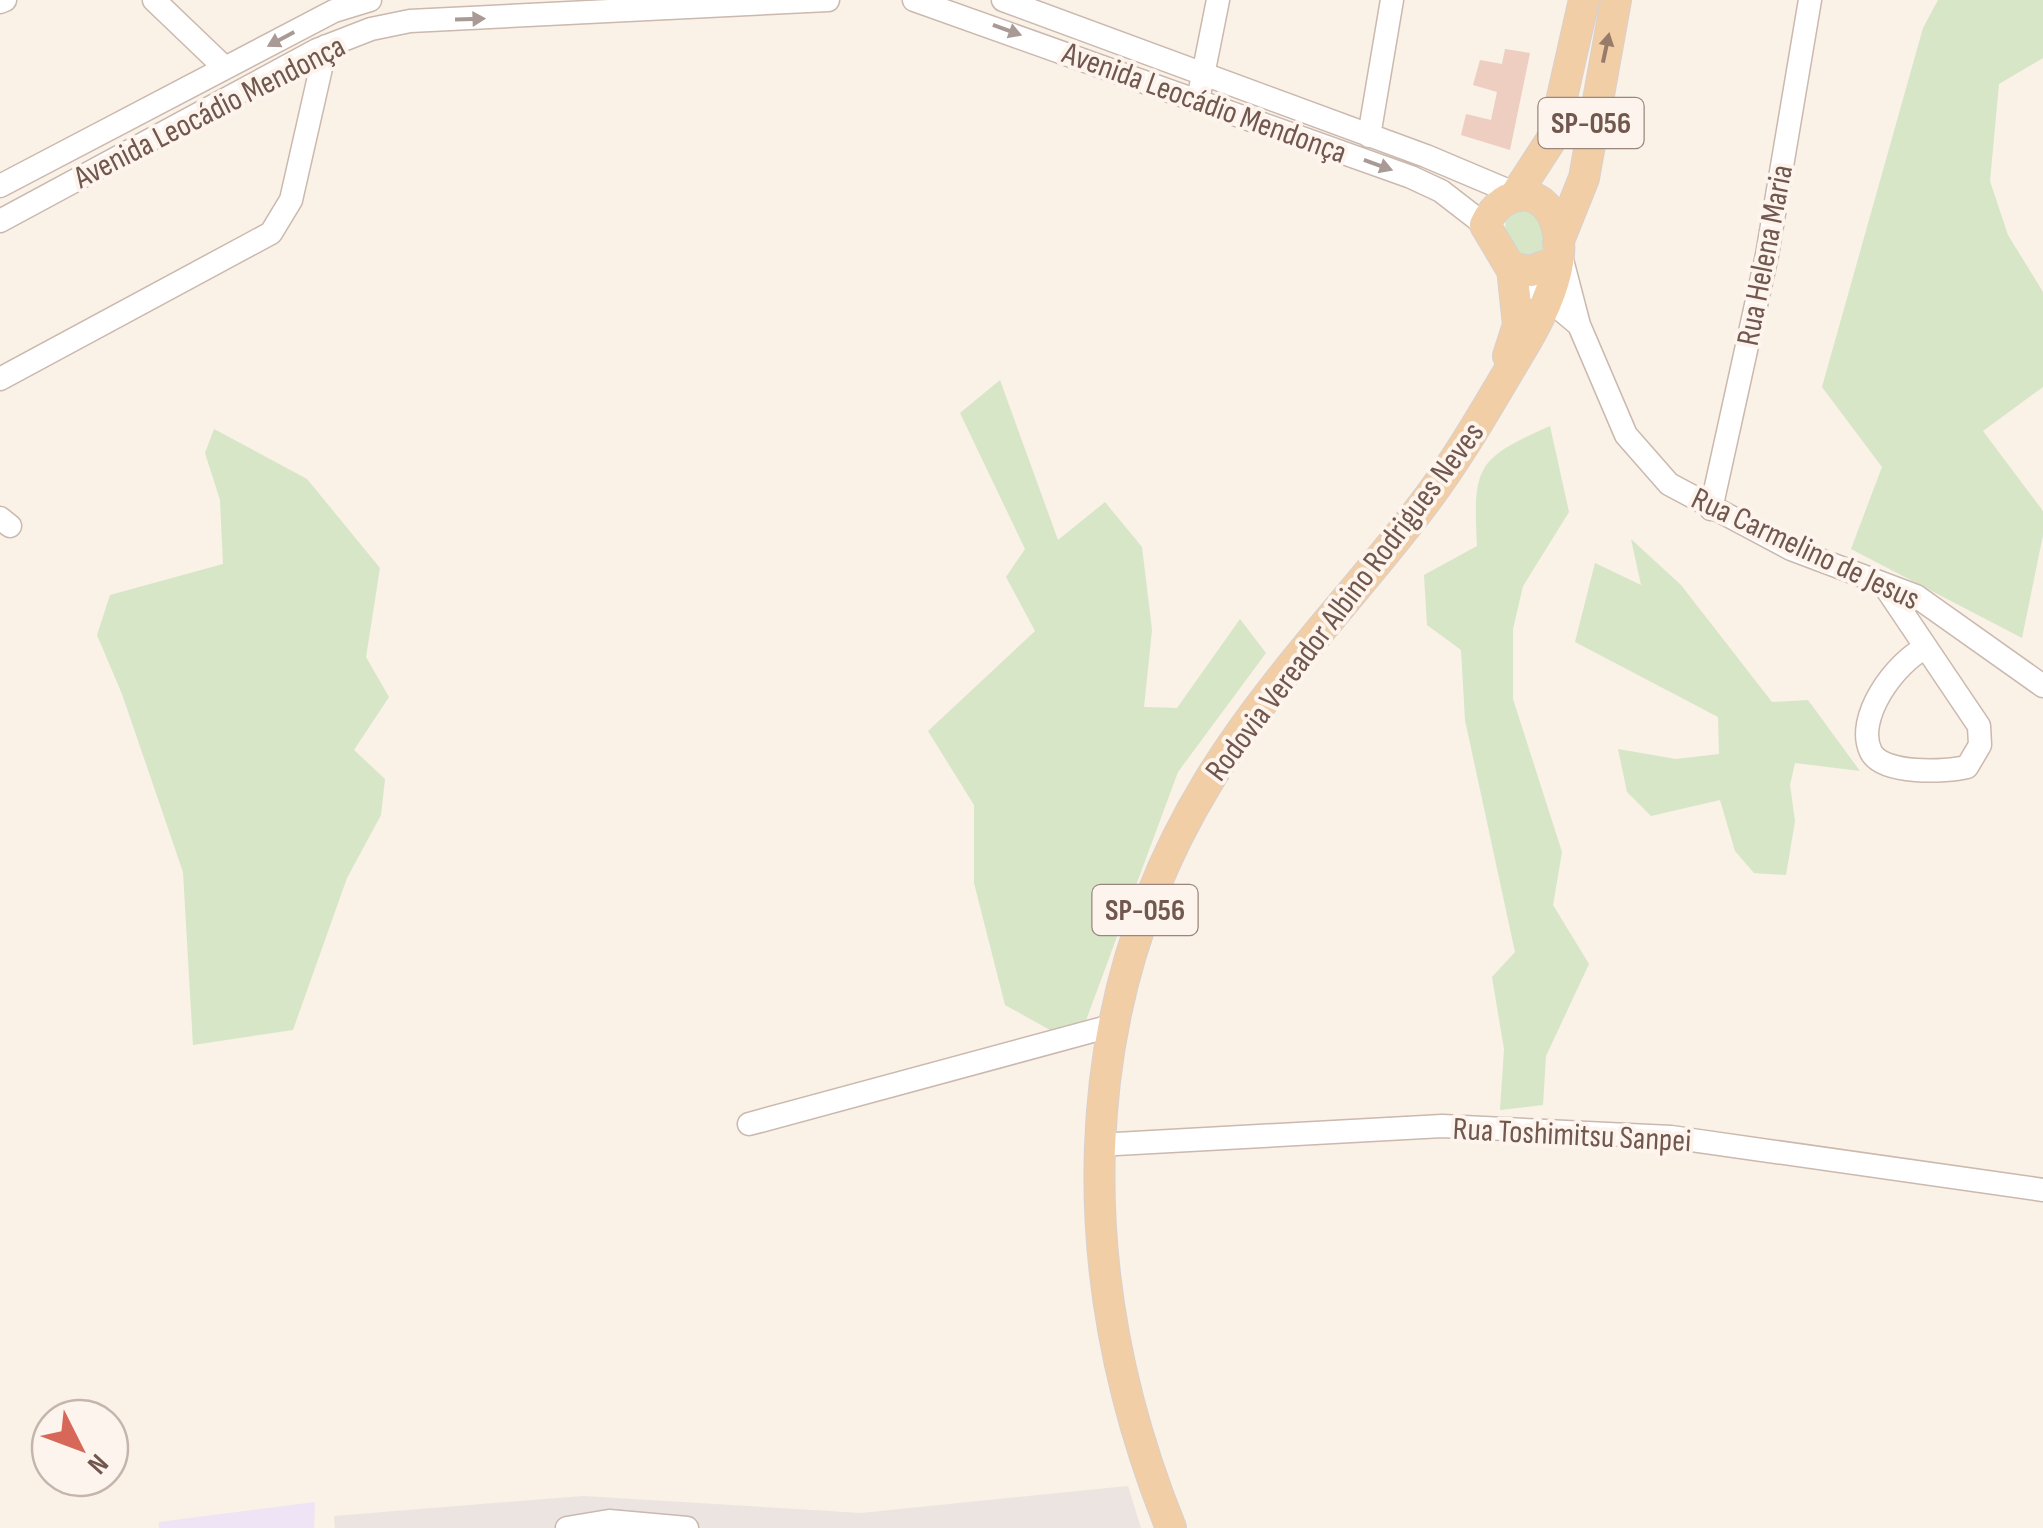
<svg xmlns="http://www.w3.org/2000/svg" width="2043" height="1528" font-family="'Sofia Sans Condensed',sans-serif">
  <rect width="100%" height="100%" fill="#faf1e7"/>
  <!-- industrial -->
  <path fill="#ebe4e0" d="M1128,1486L1141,1528H335L334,1516L583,1496L861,1513Z"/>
  <!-- education -->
  <path fill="#eee4f6" d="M315,1502L314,1528H159V1522Z"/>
  <!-- green -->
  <path fill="#d7e6c7" d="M1938,0H2043V58L1999,84L1990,181L2008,235L2043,292V387L1983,431L2043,511V535L2022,638L1851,549L1882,467L1822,387L1923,28Z
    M1525,203C1540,220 1554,235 1539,257L1522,259L1506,239L1505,212Z
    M1000,380L1058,540L1105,502L1142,547L1152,630L1144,707L1177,708L1240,619L1266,653L1178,772L1085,1023L1050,1030L1005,1005L974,883V805L928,731L1035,631L1006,577L1025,549L960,413Z
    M1550,426L1569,512L1523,586L1513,629V699L1562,852L1553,905L1589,964L1546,1056L1543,1105L1500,1110L1504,1049L1492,977L1515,952L1465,720L1461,650L1427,625L1424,575L1477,546C1473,466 1476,459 1550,426Z
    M214,429L307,479L380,568L366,657L389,697L354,750L385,779L381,815L347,878L293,1030L193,1045L183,872L122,694L97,635L110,595L223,564L220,500L205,453Z
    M1631,539L1681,585L1772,702L1808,700L1860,771L1795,763L1790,785L1795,821L1786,875L1754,873L1735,851L1720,800L1651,816L1627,792L1618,749L1676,759L1719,754L1718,717L1575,642L1595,563L1641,585Z"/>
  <!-- building -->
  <path fill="#edcec1" d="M1505,49L1530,53L1510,150L1461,135L1466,114L1491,120L1497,92L1473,85L1480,60L1502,64Z"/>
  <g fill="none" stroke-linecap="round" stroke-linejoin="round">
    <defs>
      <path id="minor" d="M154,0L225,68
        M914,0L1411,177L1441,191L1485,225
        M1003,0L1426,156L1516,194
        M0,2L5,0
        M1200,90L1218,0
        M1369,136L1392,0
        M0,186L334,11L370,0
        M0,221L317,50L371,29L410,21L828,0
        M1510,267L1579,325L1561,256
        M1579,325L1626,435L1669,484L1791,549L1916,596L2043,686
        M0,379L271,233L291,200L326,46
        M1711,509L1767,255L1810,0
        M0,518L10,526
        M1886,588L1979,726L1980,745L1967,767C1946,772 1883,775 1871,752C1854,718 1896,662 1925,648
        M749,1124L1111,1026
        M1098,1145L1442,1126L1671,1137L2043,1190
        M567,1528L609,1521L687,1528"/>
      <path id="major" d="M1516,194L1553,137L1584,0
        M1558,243L1584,178L1616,0
        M1508,356L1518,325L1512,268
        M1171,1528C1072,1283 1068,1012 1208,782C1268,683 1352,598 1422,506C1461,455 1493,397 1526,342C1543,313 1565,268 1558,233C1550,186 1504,183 1485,225L1510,267L1531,271L1555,262"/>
    </defs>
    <!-- minor casing -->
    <use href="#minor" stroke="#cbb8ae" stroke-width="25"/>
    <!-- major casing -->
    <use href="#major" stroke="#d7d0cd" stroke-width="32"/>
    <!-- minor -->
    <use href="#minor" stroke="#fff" stroke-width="22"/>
    <!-- major -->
    <use href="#major" stroke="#f2cea6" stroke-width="30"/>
  </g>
  <!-- one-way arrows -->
  <defs><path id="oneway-solid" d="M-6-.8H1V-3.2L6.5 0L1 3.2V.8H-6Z" transform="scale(2.5)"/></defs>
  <g fill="#aa9a95">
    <use href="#oneway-solid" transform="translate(470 19) rotate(-2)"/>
    <use href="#oneway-solid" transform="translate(1007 30) rotate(20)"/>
    <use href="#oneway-solid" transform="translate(281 39) rotate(152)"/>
    <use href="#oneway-solid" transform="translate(1378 165) rotate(20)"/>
  </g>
  <use fill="#987b68" href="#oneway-solid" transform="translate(1606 48) rotate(-78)"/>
  <g text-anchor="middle" stroke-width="8" stroke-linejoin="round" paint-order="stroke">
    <!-- shield labels -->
    <g fill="#fdf5ed" stroke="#9b867e" stroke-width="2.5">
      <rect x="1538.5" y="98" width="105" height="50" rx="8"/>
      <rect x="1092.5" y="885" width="105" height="50" rx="8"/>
    </g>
    <g font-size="30" font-weight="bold" fill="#71574e">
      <text x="1591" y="133">SP-056</text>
      <text x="1145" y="920">SP-056</text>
    </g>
    <!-- street labels -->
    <g font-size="32" fill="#71574e" stroke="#fdf5ed">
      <text transform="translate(1205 102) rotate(20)" y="11">Avenida Leocádio Mendonça</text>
      <text transform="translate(209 111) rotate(-27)" y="11">Avenida Leocádio Mendonça</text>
      <text transform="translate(1764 255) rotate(-79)" y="11">Rua Helena Maria</text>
      <text transform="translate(1806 548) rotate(25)" y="11">Rua Carmelino de Jesus</text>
      <text transform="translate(1344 601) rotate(-53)" y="11">Rodovia Vereador Albino Rodrigues Neves</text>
      <text transform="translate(1572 1134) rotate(3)" y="11">Rua Toshimitsu Sanpei</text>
    </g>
  </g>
  <!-- north arrow -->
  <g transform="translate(80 1448) rotate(132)"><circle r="48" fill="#fdf5ed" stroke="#c5b6ad" stroke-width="2.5"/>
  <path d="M0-8L18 38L0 25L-18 38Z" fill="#d76759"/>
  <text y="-15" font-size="28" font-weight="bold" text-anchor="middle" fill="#71574e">N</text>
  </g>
</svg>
